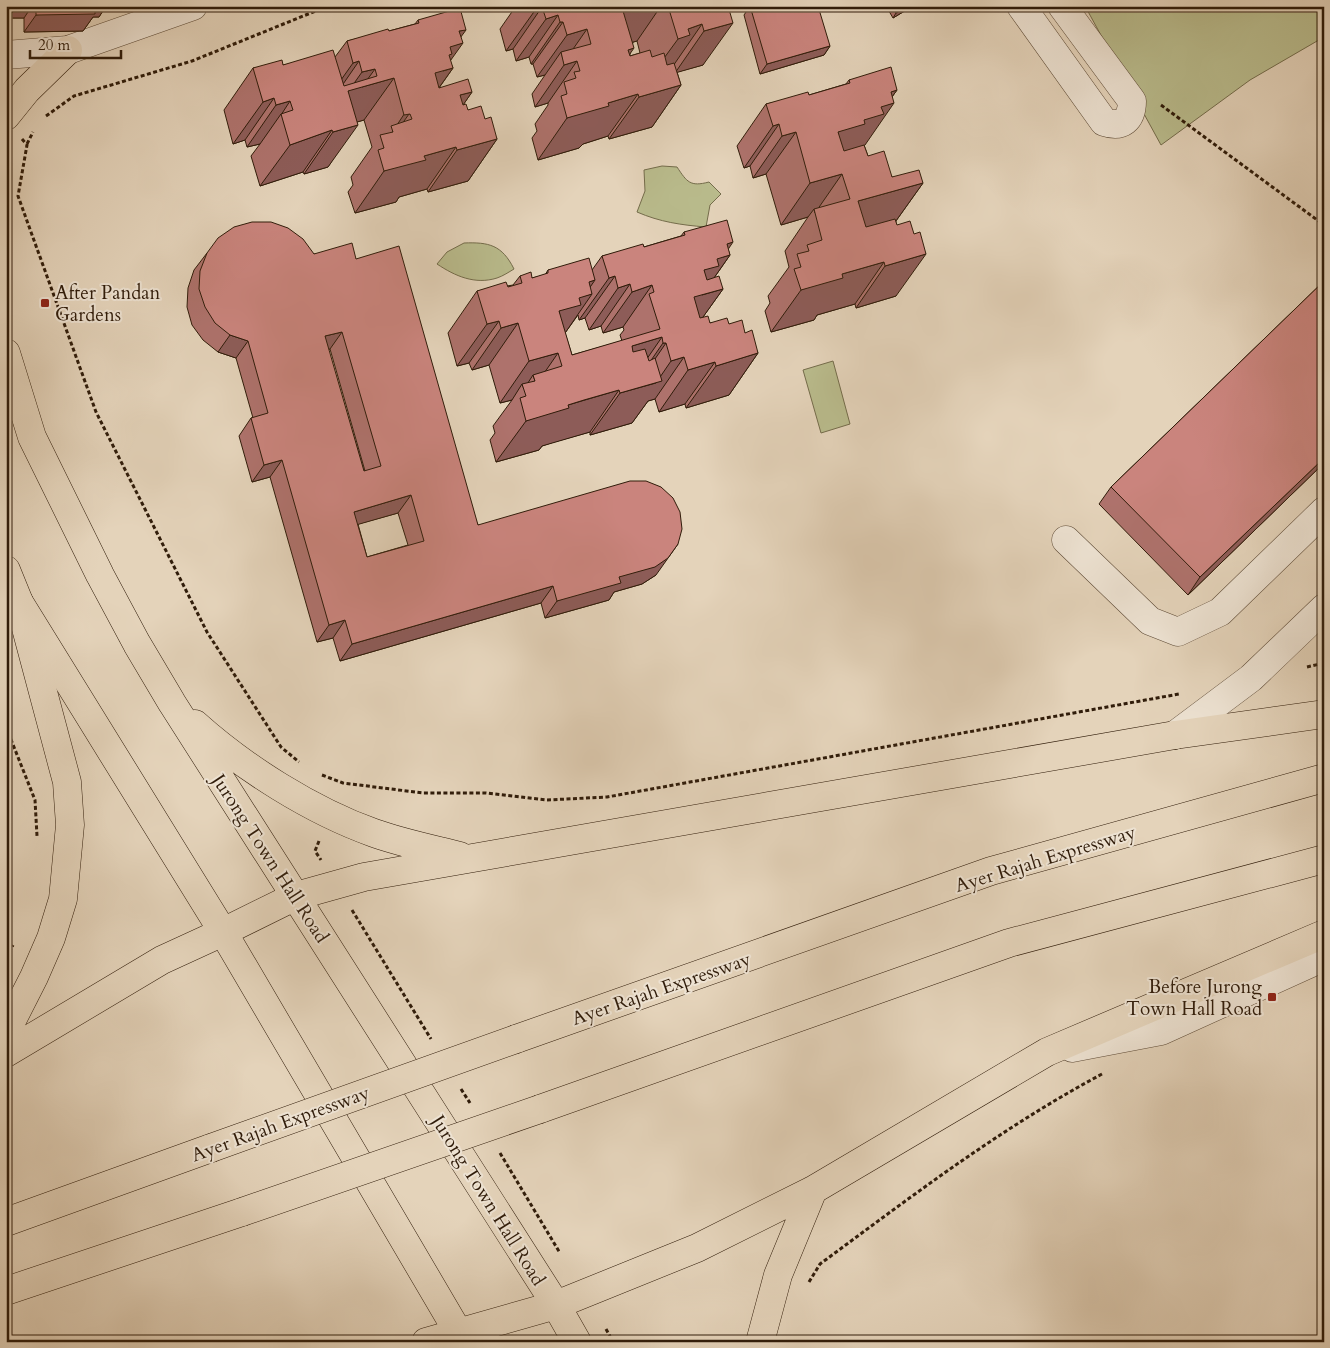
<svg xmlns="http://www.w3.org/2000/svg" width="1330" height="1348" font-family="Cardo,serif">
  <rect width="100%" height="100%" fill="#e4d3ba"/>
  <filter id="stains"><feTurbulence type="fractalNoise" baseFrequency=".004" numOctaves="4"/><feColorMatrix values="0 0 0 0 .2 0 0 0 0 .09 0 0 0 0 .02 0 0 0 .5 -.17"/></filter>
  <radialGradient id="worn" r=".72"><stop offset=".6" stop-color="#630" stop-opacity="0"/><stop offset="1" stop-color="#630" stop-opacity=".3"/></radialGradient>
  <!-- green -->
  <path fill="#b9bb8c" stroke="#746c4b" d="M1085,6H1324V37L1250,80L1161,145Z
    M662,166L677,167C687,182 690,187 709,182L721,194L710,205L706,227C681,225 660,222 637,212L645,191L644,170Z
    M464,243C489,242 502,245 514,269C509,272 503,276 497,278C475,285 455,276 437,264L447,252Z
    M833,361L850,424L821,433L803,370Z"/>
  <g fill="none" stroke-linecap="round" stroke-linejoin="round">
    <defs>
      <path id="minor" d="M1021,6L1104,122C1122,128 1132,120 1132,101L1062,6
        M6,55L68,50L193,6
        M1066,540L1150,621L1178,632L1220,612L1324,511
        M1175,735L1251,678L1324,608
        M1072,1048L1161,1031L1311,963L1324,947"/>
      <path id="major" d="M6,116L27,90L68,50
        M6,353L32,437L100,575L137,644L172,703L556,1305L577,1342
        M6,570L19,602L223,932L464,1342
        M195,724C244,768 312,811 374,833C402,843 432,849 460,856
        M223,932L296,896L364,877L1175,735"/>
      <path id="highway" d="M1175,735L1324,714
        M6,1032L34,977L51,938L63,899L70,825L67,782L19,602
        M516,1039L991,871L1324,778
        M6,1053L162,960L223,932
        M540,1109L1009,943L1324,859
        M6,1222L211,1148
        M6,1291L242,1212
        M426,1342L556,1305L697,1248L813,1190L1047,1052L1324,934
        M760,1342L778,1275L813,1190"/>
    </defs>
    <!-- minor casing -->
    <use href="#minor" stroke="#5d4a36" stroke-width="29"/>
    <!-- major casing -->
    <use href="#major" stroke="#301c0a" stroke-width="29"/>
    <!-- highway casing -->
    <use href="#highway" stroke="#301c0a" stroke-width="29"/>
    <!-- path -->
    <path stroke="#301c0a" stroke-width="3" stroke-dasharray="4 2.5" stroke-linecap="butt" d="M1161,105L1324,225
      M46,116L74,96L192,61L328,6
      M22,139L27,145L18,196L96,412L207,632L281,747L299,762
      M27,144L33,132
      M1307,667L1324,663
      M6,727L35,800L37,836
      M322,775L343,783L423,793H486L547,800L607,797L1179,694
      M319,841L315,851L321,860
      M352,910L431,1039
      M6,958L13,945
      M461,1089L470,1103
      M500,1153L560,1253
      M809,1282L820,1264C912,1196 1001,1128 1102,1074
      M606,1329L613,1342"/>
    <!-- minor -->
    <use href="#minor" stroke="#ede2d2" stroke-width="28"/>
    <!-- major -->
    <use href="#major" stroke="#e4d3ba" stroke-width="28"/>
    <!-- highway -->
    <use href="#highway" stroke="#e4d3ba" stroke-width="28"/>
    <defs>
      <path id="highway-bridge" d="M211,1148L516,1039
        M242,1212L540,1109"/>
    </defs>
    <!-- highway-bridge casing -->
    <use href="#highway-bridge" stroke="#301c0a" stroke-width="29" stroke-linecap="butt"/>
    <!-- highway-bridge -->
    <use href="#highway-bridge" stroke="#e4d3ba" stroke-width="28"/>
  </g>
  <!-- wall -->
  <path fill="#ae726c" stroke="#301c0a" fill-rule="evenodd" d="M6,6H106L99,17H93L83,31L24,32V18H7Z
    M516,6H728L703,65L677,72L681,85L652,127L609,139L608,136L583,144L579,148L538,160L532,138L537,131L535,124L548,105V103L535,107L532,94L545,75L537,77L533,64H531L529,57L516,61L513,49L506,51L500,29ZM637,41L640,53L630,56V54L633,42Z
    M750,6L830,46L824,55L760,74L744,15Z
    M886,6H913L893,18Z
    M418,20L461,37L450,61L453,68L439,88L472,92L463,105L468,110L485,119L497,139L468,181L428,192L427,189L399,197L396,202L355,213L348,192L353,185L351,177L372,147L364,120L357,122L328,167L304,174L303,172L260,186L251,156L260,144L247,147L245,140L233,144L224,110L253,68L283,65L335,57L347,41L389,31L415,24Z
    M849,80L897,90L892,97L864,145L868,156L892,177L923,183L896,221V296L856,308L855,304L817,315L814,320L771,332L765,311L770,303L768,296L789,267L785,251L808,217L781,225L766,174L753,178L750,166L744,168L737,146L766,104L809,95L846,84Z
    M684,232L728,249L730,255L714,278L723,289L703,317L710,323L729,324L745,333L758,353L729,395L686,408L685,404L659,412L655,399L648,401L632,423L590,435V432L554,442L542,446L539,450L496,462L490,440L495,433L493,426L512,400L500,403L489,365L472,370L469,363L457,366L448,333L477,291L513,285L520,276L532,278L545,275L548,270H592L602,256L644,247L681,236ZM578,315L579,320L585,318L589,330L601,326L603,333L623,327L624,330L620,335L622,341L572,355L565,333Z
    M207,253L314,254L356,259L478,525L656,575L642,584L614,592L609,600L545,618L541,603L340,661L333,638L317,642L270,477L252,482L239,436L251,418H253L236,358L218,352L203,340L192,325L187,307L188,288L194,270ZM330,349L365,471H364L328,350ZM398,513L408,545L367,557L358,524Z
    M1324,281V463L1188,595L1099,504L1111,487Z"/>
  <!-- shaded-wall -->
  <path fill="#8d5c58" stroke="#301c0a" d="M15,6H32L24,18H7Z
    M90,6H106L99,17H93L83,31L24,32L36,15Z
    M622,6H661L637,41L594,53Z
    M908,6H913L893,18L896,13Z
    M542,7L513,49L506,51L536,9Z
    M558,15L529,57L516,61L546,19Z
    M560,22H563L533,64H531Z
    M733,23L703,65L675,73L704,31Z
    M702,24L673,66L648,80L678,39L688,29Z
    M587,29L564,62L561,52L545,75L537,77L567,35Z
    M466,30L455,45L463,43L443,71L453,68L423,110L409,114L380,155L393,131L459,31Z
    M830,46L824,55L760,74L767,64Z
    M634,48L605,90L628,50Z
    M359,61L330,103L324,104L353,63Z
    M577,61L548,103L535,107L564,65Z
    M375,69L362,87L394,78L364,120L319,133L362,72Z
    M681,85L652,127L609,139L639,97Z
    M897,90L886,105L894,103L865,145L809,174L838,132L864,120L891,92Z
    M472,92L443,134L460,95Z
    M638,94L608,136L583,144L579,148L538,160L567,118L608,103Z
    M274,98L245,140L233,144L263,102Z
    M290,101L281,115V114L260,144L247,147L276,105Z
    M779,124L750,166L744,168L773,126Z
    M358,125L328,167L304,174L333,132Z
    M332,130L303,172L260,186L290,145Z
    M796,132L766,174L753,178L782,136Z
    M497,139L468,181L428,192L457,150Z
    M456,147L427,189L399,197L396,202L355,213L384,171L424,156Z
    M842,174L815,213L814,209L808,217L781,225L810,183Z
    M923,183L893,225L829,243L858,201Z
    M733,242L723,257L730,255L702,295L723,289L693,331L664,339L704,270L727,244Z
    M926,254L896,296L856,308L885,266Z
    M884,262L855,304L817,315L814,320L771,332L801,290L842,274Z
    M615,276L585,318L579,320L609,278Z
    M595,280L584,296L592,294L563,336L559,311L589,282Z
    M630,284L601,326L589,330L618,288Z
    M652,285L623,327L603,333L632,292Z
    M499,321L469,363L457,366L487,324Z
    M518,323L489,365L472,370L501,328Z
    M342,332L330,349L313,354L325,336Z
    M230,335L248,341L236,358L218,352Z
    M662,337L633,379L632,346Z
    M663,343H666L637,385H634Z
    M558,353L529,395L535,381L533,375L524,389L522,384L512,400L500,403L529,361Z
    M758,353L729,395L686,408L716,366Z
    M684,357L655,399L648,401L632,423L590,435L620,393L656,383L671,361Z
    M715,362L685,404L659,412L688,370Z
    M619,390L590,432L542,446L539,450L496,462L526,421L568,405Z
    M1324,458V463L1188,595L1200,577Z
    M282,460L270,477L252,482L264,465Z
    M411,495L398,513L342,529L354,512Z
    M678,544L656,575L642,584L614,592L609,600L545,618L557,601L619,577Z
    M553,586L541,603L340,661L352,644Z
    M345,620L333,638L317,642L329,625Z"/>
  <!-- building -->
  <path fill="#ca847d" stroke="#301c0a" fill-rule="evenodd" d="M36,6H95V14L36,15Z
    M535,6H640L623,11L634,48L628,50L630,56L650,50L652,57L664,53L667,65L674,63L681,85L639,97L638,94L608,103L609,106L567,118L561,96L567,94L564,82L576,78L574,72L580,71L577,61L564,65L561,52L591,44L587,29L567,35L563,22H560L558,15L546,19L542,7L536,9Z
    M668,6H728L733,23L704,31L702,24L688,29L690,35L678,39Z
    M750,6H818L830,46L767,64Z
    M892,6H908L896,13Z
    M460,8L466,30L459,31L463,43L450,47L452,54L449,55L453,68L435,73L439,88L468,79L472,92L460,95L463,105L466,104L468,110L481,106L485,119L491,117L497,139L457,150L456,147L424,156L426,160L384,171L378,150L384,148L380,135L393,132L391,126L412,119L410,114L404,115L394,78L348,91L358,125L333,132L332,130L290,145L281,114L293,110L290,101L276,105L274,98L263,102L253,68L282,60L283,65L333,50L344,86L377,76L375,69L362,72L359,61L353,63L347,41L388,29L389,31L419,23L418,20Z
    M891,67L897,90L891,92L894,103L881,107L884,114L864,120L865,124L838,132L844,151L864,145L868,156L884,151L892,177L919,170L923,183L858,201L866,227L895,219L897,225L910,221L914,234L920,232L926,254L885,266L884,262L842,274L843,278L801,290L794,269L801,267L797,254L809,251L807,245L822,240L814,209L850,199L842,174L810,183L796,132L782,136L779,124L773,126L766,104L808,92L809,95L850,83L849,80Z
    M727,220L733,242L727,244L730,255L717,259L719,266L704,270L707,280L719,276L723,289L694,297L700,318L708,316L710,323L727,318L729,324L742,320L745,333L752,330L758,353L716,366L715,362L688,370L684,357L671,361L666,343H663L662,337L632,346L633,352L645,349L649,361L655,358L662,381L620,393L619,390L584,400L568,405L569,408L526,421L520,398L526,396L522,384L535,381L533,375L562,366L558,353L529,361L518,323L501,328L499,321L487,324L477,291L506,282L508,287L522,283L520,276L531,272L532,278L548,273V270L589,258L595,280L589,282L592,294L579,298L581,305L559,311L572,355L660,329L649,294L654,292L652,285L632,292L630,284L618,288L615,276L609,278L602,256L643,244L644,247L685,235L684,232Z
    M252,222H271L288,228L303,239L314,254L352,243L356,259L399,246L478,525L630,481H646L661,487L673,498L680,512L682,529L678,544L668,558L655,567L619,577L621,583L557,601L553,586L352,644L345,620L329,625L282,460L264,465L251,418L268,413L248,341L230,335L215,323L205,307L199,289L200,271L207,253L218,238L234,227ZM342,332L381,466L364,471L325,336ZM411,495L424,541L367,557L354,512Z
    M1324,281V458L1200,577L1111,487Z"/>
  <!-- markers -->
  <g fill="#8f2418" stroke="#ede2d2" stroke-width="2">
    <rect x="40" y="298" width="10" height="10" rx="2.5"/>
    <rect x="1267" y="992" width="10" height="10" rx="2.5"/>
  </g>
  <g text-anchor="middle" stroke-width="4" stroke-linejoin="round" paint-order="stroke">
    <!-- poi labels -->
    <g font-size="19" fill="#301c0a" stroke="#ede2d2" text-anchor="start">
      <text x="55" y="299">After Pandan<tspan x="55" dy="22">Gardens</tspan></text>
      <text x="1262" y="993" text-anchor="end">Before Jurong<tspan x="1262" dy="22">Town Hall Road</tspan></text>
    </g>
    <!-- street labels -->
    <g font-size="19" fill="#301c0a" stroke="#ede2d2">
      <text transform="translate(271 858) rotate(57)" y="7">Jurong Town Hall Road</text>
      <text transform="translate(1045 858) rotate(-17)" y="7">Ayer Rajah Expressway</text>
      <text transform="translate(661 988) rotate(-19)" y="7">Ayer Rajah Expressway</text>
      <text transform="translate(280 1123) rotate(-20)" y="7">Ayer Rajah Expressway</text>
      <text transform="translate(489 1200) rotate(58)" y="7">Jurong Town Hall Road</text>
    </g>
  </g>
  <!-- margin -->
  <rect width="1330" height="1348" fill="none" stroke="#e4d3ba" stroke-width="25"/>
  <rect x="8" y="8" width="1315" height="1333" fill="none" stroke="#301c0a" stroke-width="2.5"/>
  <rect x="12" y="12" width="1305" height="1323" fill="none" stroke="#301c0a"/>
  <!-- scale -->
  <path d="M30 50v8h91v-8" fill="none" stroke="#301c0a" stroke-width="2.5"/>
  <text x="38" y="50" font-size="15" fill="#301c0a" stroke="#ede2d2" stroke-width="4" paint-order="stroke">20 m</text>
  <rect width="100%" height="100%" filter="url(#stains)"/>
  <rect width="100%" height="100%" fill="url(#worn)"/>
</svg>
